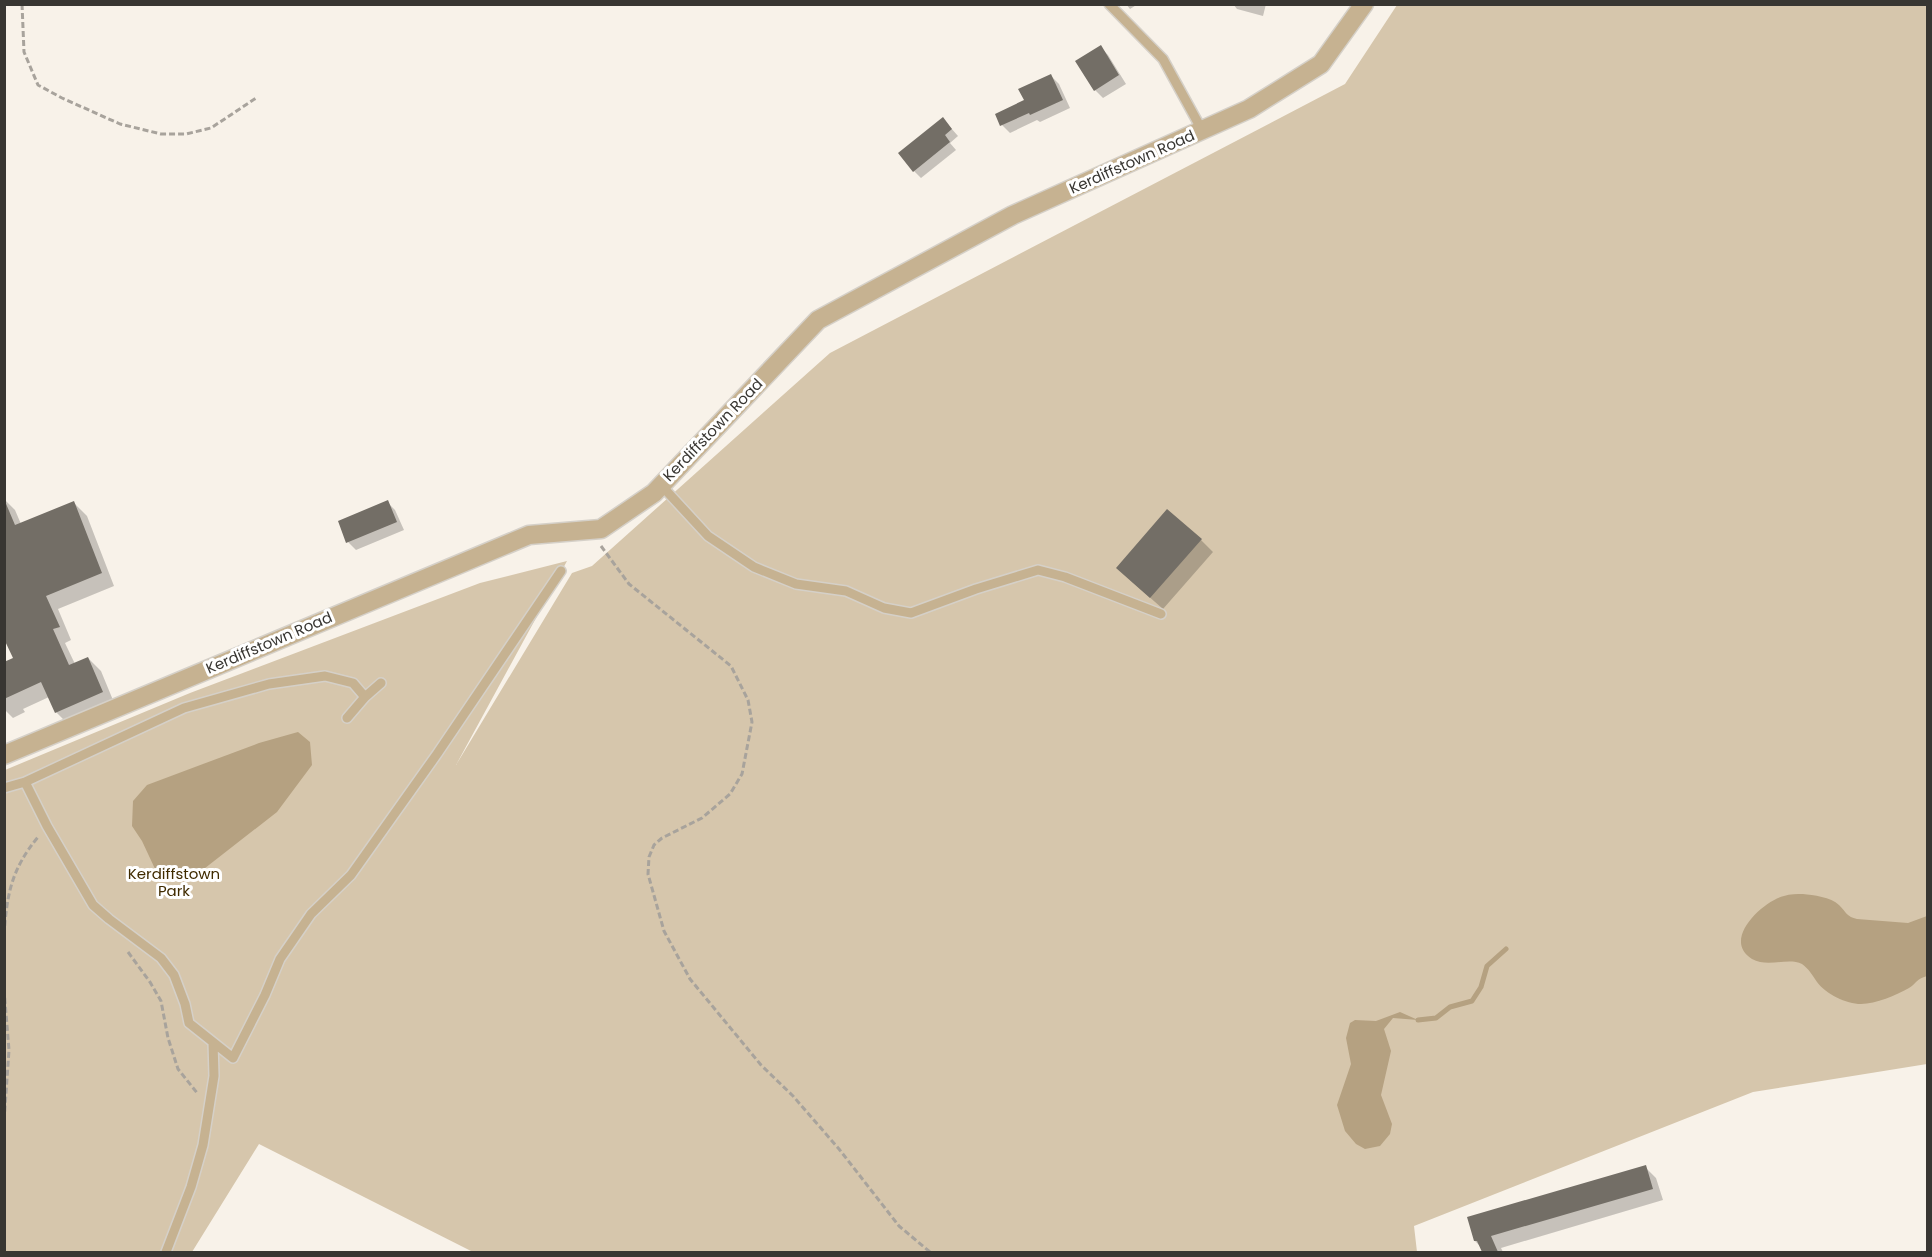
<svg xmlns="http://www.w3.org/2000/svg" width="1932" height="1257" font-family="Poppins,sans-serif">
  <rect width="100%" height="100%" fill="#f8f2e9"/>
  <!-- green -->
  <path fill="#d6c6ac" d="M1397,5H1927V1064L1753,1092L1414,1226L1417,1252H473L259,1144L192,1252H5V770L190,693L480,583L567,561L456,765L572,573L592,566L830,353L1345,84Z"/>
  <!-- water -->
  <path fill="#b5a181" d="M298,732L310,742L312,765L277,812L200,872L180,881L156,871L142,841L132,826L133,801L147,785L259,743Z
    M1803,894C1813,895 1831,897 1839,905C1846,912 1847,917 1857,919L1908,923L1927,916V976C1916,979 1917,983 1909,988C1896,995 1876,1004 1861,1004C1846,1004 1826,994 1817,982C1813,976 1808,968 1802,964C1788,957 1768,968 1752,959C1721,940 1763,901 1784,896C1790,894 1797,894 1803,894Z
    M1400,1012L1418,1020L1393,1018L1384,1029L1391,1051L1381,1095L1392,1124L1390,1134L1380,1146L1365,1149L1356,1144L1345,1131L1337,1105L1351,1064L1346,1038L1350,1023L1355,1020L1376,1021Z"/>
  <!-- shadow -->
  <path fill="#0003" d="M1126,4H1138L1130,9Z
    M1233,4H1266L1263,16L1237,9Z
    M1100,47L1108,55L1126,84L1103,98L1095,90Z
    M1051,76L1059,84L1070,108L1040,122L1037,120L1010,133L1002,125Z
    M943,119L958,136L950,143L956,150L921,178L914,171Z
    M4,499L15,510L21,524L74,503L87,516L114,586L58,609L71,640L65,643L75,664L88,658L101,671L115,705L69,725L56,712L49,697L23,709L25,712L13,718L4,709V664L15,659L4,635Z
    M387,502L395,510L404,530L356,550L348,542Z
    M1201,540L1213,552L1163,609L1130,580Z
    M1645,1167L1656,1178L1663,1200L1501,1248L1503,1252H1484L1481,1247L1475,1241Z"/>
  <g fill="none" stroke-linecap="round" stroke-linejoin="round">
    <!-- stream -->
    <path stroke="#b5a181" stroke-width="5" d="M1418,1020L1436,1018L1450,1007L1472,1001L1481,987L1487,966L1506,949"/>
  </g>
  <!-- building -->
  <path fill="#736e66" d="M1101,45L1119,75L1094,91L1075,61Z
    M1051,74L1063,100L1030,115L1029,113L1000,126L995,114L1024,100L1018,89Z
    M943,117L952,129L945,135L950,142L913,172L898,153Z
    M4,499L15,525L74,501L102,573L46,596L60,627L53,629L69,665L88,657L103,692L55,713L41,682L4,699V662L13,658L4,639Z
    M388,500L397,522L346,543L338,521Z
    M1167,509L1202,539L1150,598L1116,568Z
    M1646,1165L1653,1189L1491,1236L1498,1252H1482L1477,1241H1474L1467,1217Z"/>
  <g fill="none" stroke-linecap="round" stroke-linejoin="round">
    <defs>
      <path id="service" d="M1109,4L1163,59L1202,130
        M661,485L708,536L754,567L796,584L846,591L884,608L911,613L976,589L1038,570L1065,577L1161,614
        M347,718L365,697L381,683
        M25,782L47,826L93,905L109,919L161,958L174,975L185,1004L189,1023L233,1058L265,995L280,959L311,914L351,875L437,754L561,571
        M4,788L25,782L184,708L269,684L325,676L353,683L365,697
        M166,1252L191,1187L203,1145L214,1076L213,1042"/>
      <path id="minor" d="M4,755L529,535L601,529L654,493L818,320L1013,215L1249,109L1321,64L1364,4"/>
    </defs>
    <!-- service casing -->
    <use href="#service" stroke="#d5d0c8" stroke-width="12"/>
    <!-- minor casing -->
    <use href="#minor" stroke="#d5d0c8" stroke-width="21"/>
    <!-- path -->
    <path stroke="#a8a39c" stroke-width="3" stroke-dasharray="6 3" stroke-linecap="butt" d="M22,4L24,52L38,85L62,98L120,124L161,134H186L211,128L256,98
      M601,546L629,584L731,666L748,700L752,722L742,774L730,794L702,818L662,838L654,845L649,857L648,874L664,931L690,979L761,1065L793,1096L839,1149L899,1226L930,1252
      M4,935C7,894 11,870 38,837
      M128,952L150,982L161,1001L168,1038L178,1069L198,1094
      M4,989L9,1050L4,1122"/>
    <!-- service -->
    <use href="#service" stroke="#c6b291" stroke-width="9"/>
    <!-- minor -->
    <use href="#minor" stroke="#c6b291" stroke-width="18"/>
  </g>
  <g text-anchor="middle" stroke-width="6" stroke-linejoin="round" paint-order="stroke">
    <!-- street labels -->
    <g font-size="15" fill="#383632" stroke="#fff">
      <text transform="translate(1132 162) rotate(-24)" y="5">Kerdiffstown Road</text>
      <text transform="translate(713 430) rotate(-46)" y="5">Kerdiffstown Road</text>
      <text transform="translate(269 643) rotate(-23)" y="5">Kerdiffstown Road</text>
    </g>
    <!-- park labels -->
    <g font-size="15" fill="#402b00" stroke="#fff">
      <text x="174" y="879">Kerdiffstown<tspan x="174" dy="17">Park</tspan></text>
    </g>
  </g>
  <!-- border -->
  <rect width="1932" height="1257" fill="none" stroke="#383632" stroke-width="12"/>
</svg>
